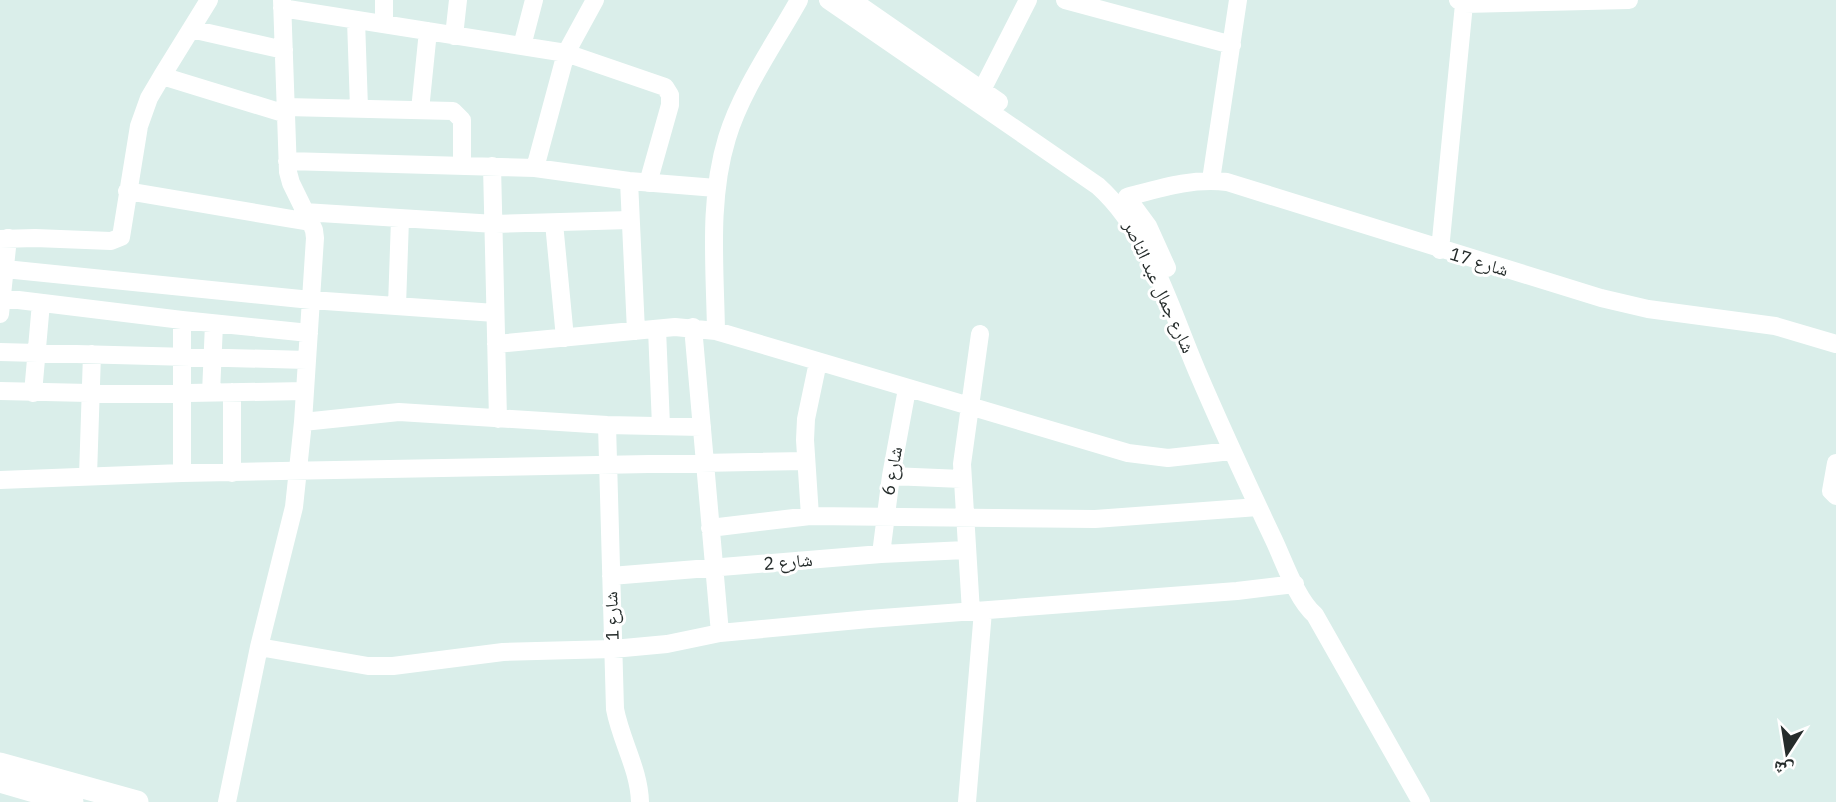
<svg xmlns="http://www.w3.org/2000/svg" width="1836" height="802" font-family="'IBM Plex Sans','Noto Naskh Arabic',sans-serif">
  <rect width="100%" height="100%" fill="#daeeea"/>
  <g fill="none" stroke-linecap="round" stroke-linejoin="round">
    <!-- minor -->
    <path stroke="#fff" stroke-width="18" d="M384,0V24
      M828,0L1098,186C1150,233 1170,308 1197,371C1221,427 1246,481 1272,536C1283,558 1296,599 1315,615L1421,802
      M852,0L999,102
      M1065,0L1232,45
      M1458,0L1464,4L1629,0
      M282,8L566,53L665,87L670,95V105L648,183
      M356,20L359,108
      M191,29L284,50
      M454,36L458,0
      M522,46L534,0
      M162,76L209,0
      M982,90L1028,0
      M286,107L453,111L462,120V166
      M420,110L428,31
      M287,161L535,168L629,181L716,188
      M492,166L498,419
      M535,168L566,53L595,0
      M1211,180L1238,0
      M629,181L636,331
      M127,191L310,222
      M1127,197C1161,188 1191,178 1227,182L1601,298L1648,309L1775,326L1836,344
      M1134,207L1148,226L1167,268
      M304,212L495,224L630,220
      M554,223L565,338
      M0,239L35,238L111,241L121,237L139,126L149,98L162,76L286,114
      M1440,250L1464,4
      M5,269L311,300L495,313
      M2,298L182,320L309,333
      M397,306L400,219
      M0,314L8,238
      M693,327L720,633
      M657,329L661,426
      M716,331C715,267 708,200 727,138C741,91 775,43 799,0
      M496,344L675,327L716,331L1128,453L1168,458L1231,451
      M0,352L307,360
      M0,391L134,394L305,391
      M33,393L41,303
      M211,393L214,324
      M303,422L399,412L607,425L702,427
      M607,425L615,709C621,741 639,769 640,802
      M1836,463L1831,491L1836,496
      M182,473V320
      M232,473V392
      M88,476L92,354
      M891,476L962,479
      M0,480L182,473L805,461
      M810,516L805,440L806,419L818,362
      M710,528L810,516L1095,519L1258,507
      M881,554L891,476L907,389
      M611,576L881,554L966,550
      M971,612L962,464L980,334
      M259,647L368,666H393L503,652L613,649L667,644L720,633L869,619L1237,591L1295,584
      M227,802L259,647L294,507L303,422L315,238L314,230L291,183L288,172L282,0
      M967,802L983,611"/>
    <!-- major -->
    <path stroke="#fff" stroke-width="23" d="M0,764L137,802
      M0,781L72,802"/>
  </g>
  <g text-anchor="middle" stroke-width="6" stroke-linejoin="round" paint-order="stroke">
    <!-- street labels -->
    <g font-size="18" fill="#252c2b" stroke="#fff">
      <text transform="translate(1479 262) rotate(17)" y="6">شارع 17</text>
      <text transform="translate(1159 287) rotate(65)" y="6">شارع جمال عبد الناصر</text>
      <text transform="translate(892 471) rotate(-80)" y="6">شارع 6</text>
      <text transform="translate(788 562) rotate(-5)" y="6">شارع 2</text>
      <text transform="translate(612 616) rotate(-92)" y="6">شارع 1</text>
    </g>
  </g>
  <!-- north arrow -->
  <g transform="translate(1787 753) rotate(192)" stroke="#ffffff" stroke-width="5" paint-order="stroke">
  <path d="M0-5L12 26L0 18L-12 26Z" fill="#252c2b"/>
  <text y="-10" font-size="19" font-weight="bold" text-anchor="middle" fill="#252c2b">ش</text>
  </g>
</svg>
